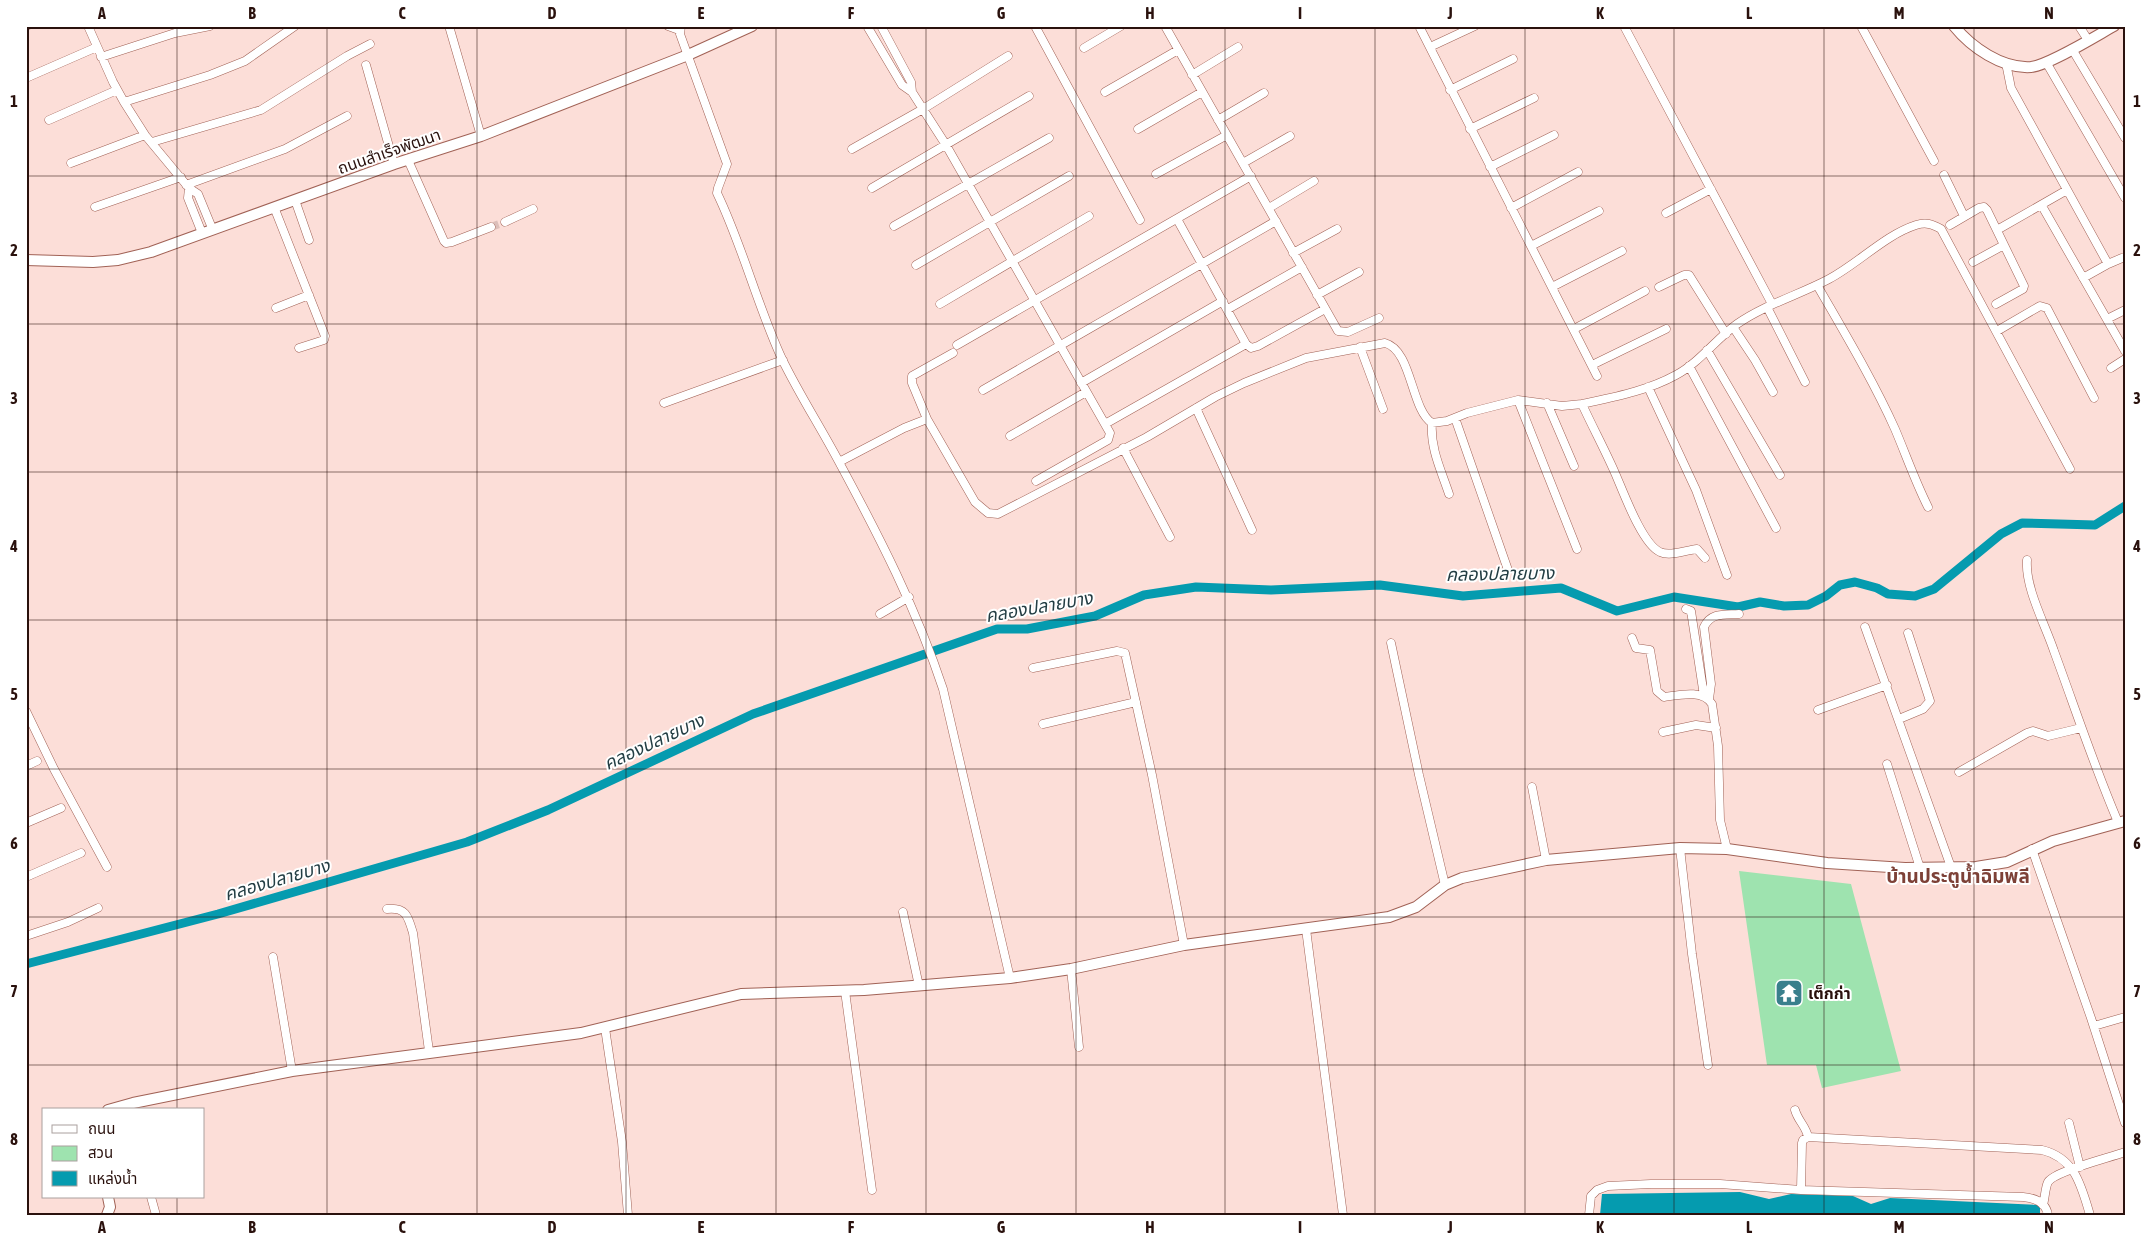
<svg xmlns="http://www.w3.org/2000/svg" width="2151" height="1241" font-family="'Asap Condensed','Noto Sans Thai',sans-serif">
  <rect width="100%" height="100%" fill="#fcded8"/>
  <!-- green -->
  <path fill="#9ee3af" d="M1739,871L1851,884L1901,1071L1822,1088L1816,1065H1767Z"/>
  <!-- water -->
  <path fill="#059baf" d="M1740,1192L1769,1199L1791,1194L1853,1196L1871,1204L1890,1198L2040,1205V1215H1600L1602,1194Z"/>
  <g fill="none" stroke-linecap="round" stroke-linejoin="round">
    <!-- canal -->
    <path stroke="#059baf" stroke-width="9" d="M26,964L218,914L467,842L548,810L753,714L997,629H1027L1095,616L1144,595L1196,587L1271,590L1380,585L1463,596L1561,588L1617,611L1674,597L1738,607L1760,602L1784,606L1808,605L1826,596L1840,585L1855,582L1877,588L1888,594L1915,596L1934,589L2001,534L2022,523L2095,525L2125,506"/>
    <!-- minor-tunnel -->
    <path stroke="#dcbfba" stroke-width="8" stroke-dasharray="8 4" stroke-linecap="butt" d="M491,227L505,222"/>
    <defs>
      <path id="minor" d="M26,26H27
        M88,26L113,82L124,102L145,135L189,188L198,194L212,228
        M449,26L481,136
        M668,26L679,30
        M681,26L680,34L727,164L718,188L717,193C743,247 757,305 782,359C799,394 821,428 839,462C879,536 917,610 943,689L1010,978
        M867,26L902,85L912,92L946,145L1110,433L1108,440L1036,481
        M881,26L911,82L912,92
        M1035,26L1140,220
        M1165,26L1338,331L1348,332L1379,318
        M1419,26L1597,376
        M1624,26L1772,304
        M1861,26L1934,161
        M2079,26L2088,40
        M1430,47L1475,26
        M1084,48L1121,26
        M2072,49L2125,138
        M101,57L175,33L210,26
        M2046,62L2125,198
        M2006,63L2011,88L2108,264L2083,278
        M366,65L394,164
        M1192,75L1238,47
        M26,78L97,47
        M1450,90L1513,59
        M1105,92L1178,50
        M124,102L210,75L245,61L295,26
        M49,120L117,90
        M1218,120L1264,93
        M1138,129L1202,92
        M1470,129L1534,98
        M152,142L261,110L347,56L370,44
        M852,149L923,109L1008,56
        M408,160L444,241L446,243L452,242L491,227
        M71,163L145,135
        M1243,163L1290,136
        M1490,167L1554,135
        M1156,174L1227,135
        M1944,175L1964,216
        M186,185L285,149L347,116
        M189,188L188,198L202,233
        M872,188L1029,96
        M295,200L309,240
        M2042,206L2125,351
        M95,207L181,177
        M274,207L325,336L324,340L299,348
        M1269,208L1314,181
        M1511,208L1578,172
        M1666,213L1711,189
        M1177,219L1246,344L1251,348L1258,346L1325,309
        M505,222L533,209
        M1950,225L1979,208L1984,207L1987,210L2024,286L2023,289L1996,304
        M894,226L1049,138
        M1997,230L2067,190
        M1531,246L1599,211
        M1293,253L1337,229
        M1973,262L2004,245
        M2108,264L2122,258
        M916,265L1069,176
        M1817,285C1844,332 1873,380 1895,429C1906,455 1915,481 1928,507
        M1552,287L1622,251
        M1659,287L1684,275H1689L1726,334
        M1317,295L1359,272
        M940,304L1089,216
        M1767,307L1805,382
        M276,308L309,295
        M1228,309L1302,267
        M2107,319L2125,310
        M1733,327L1755,360L1773,392
        M1574,329L1645,291
        M1997,331L2040,306L2047,308L2094,398
        M957,345L1251,176
        M1360,347L1383,409
        M1707,350L1780,475
        M1592,365L1666,329
        M1689,366L1776,528
        M2111,368L2125,359
        M1081,383L1223,301
        M1648,387L1696,490L1727,575
        M983,390L1276,221
        M1518,400L1577,549
        M664,403L783,360
        M1547,403L1574,466
        M1582,404C1614,397 1647,391 1676,375C1699,363 1716,339 1737,324C1766,304 1799,295 1829,279C1859,263 1885,235 1916,225C1926,222 1932,224 1941,229L2070,469
        M1196,408L1252,530
        M1455,418L1508,570
        M927,419L912,383V376L953,353
        M1432,423C1430,448 1441,470 1449,494
        M1105,424L1246,344
        M1010,436L1086,392
        M1123,448L1170,537
        M839,462L904,428L927,419L975,502L988,513L998,514L1147,437L1215,397L1244,383L1306,358L1385,343C1412,350 1411,410 1432,423L1447,421L1467,413L1518,400L1562,406L1582,404C1593,428 1605,450 1615,473C1623,491 1642,544 1660,552C1670,557 1686,550 1697,549L1705,558
        M2027,560C2025,588 2045,624 2054,651C2075,708 2094,766 2118,822
        M1686,609L1691,611L1704,696
        M880,614L909,597
        M1865,627L1951,867
        M1632,638L1636,648L1650,650L1657,691L1664,697C1679,695 1703,689 1712,704L1718,746L1720,820L1727,849
        M1391,643L1419,775L1445,885
        M1033,668L1117,651L1125,653L1152,775L1184,945
        M1709,699L1711,684L1704,627C1711,612 1725,615 1739,614
        M1818,710L1887,685
        M26,711L54,769L107,867
        M1899,719L1923,709L1930,701L1908,633
        M1043,724L1136,702
        M1663,732L1696,725L1716,728
        M1887,764L1920,868
        M26,766L37,761
        M1959,772L2027,733L2033,731L2048,736L2081,728
        M1532,787L1546,860
        M26,823L61,808
        M1680,848L1692,954L1708,1065
        M2032,849L2091,1018L2125,1123
        M26,877L81,853
        M387,909C406,907 408,916 413,933L429,1051
        M903,912L919,986
        M1306,929L1343,1215
        M26,936L68,922L98,908
        M273,957L292,1071
        M1071,969L1079,1047
        M845,991L872,1190
        M2094,1026L2125,1017
        M605,1028L622,1142L628,1215
        M1795,1110C1798,1121 1806,1126 1808,1137
        M2069,1123L2080,1167
        M1801,1190L1802,1143L1803,1140L1808,1137L2042,1150C2075,1158 2081,1185 2090,1215
        M151,1197L156,1215
        M2043,1205C2045,1198 2045,1188 2048,1182C2055,1171 2109,1158 2125,1152
        M1589,1215L1591,1196L1597,1190L1608,1186L1651,1184H1720L1801,1190L2023,1197C2035,1198 2046,1202 2048,1215"/>
      <path id="tertiary" d="M1954,26C1971,47 2002,69 2031,67C2049,65 2096,36 2114,26
        M26,260L93,262L118,260L151,252L394,164L481,136L688,55L752,26
        M108,1110L133,1103L292,1071L581,1033L741,994L864,990L1010,978L1071,969L1184,945L1389,917L1416,907L1445,885L1462,878L1546,860L1680,848L1727,849L1827,863L1905,868L1976,867L2007,862L2053,841L2125,821
        M107,1215L110,1207L108,1197"/>
    </defs>
    <!-- minor casing -->
    <use href="#minor" stroke="#a16256" stroke-width="9"/>
    <!-- tertiary casing -->
    <use href="#tertiary" stroke="#a16256" stroke-width="12"/>
    <!-- minor -->
    <use href="#minor" stroke="#fff" stroke-width="8"/>
    <!-- tertiary -->
    <use href="#tertiary" stroke="#fff" stroke-width="10"/>
  </g>
  <!-- grid -->
  <path fill="none" stroke="#2a110d" stroke-width="1" stroke-opacity="0.55" d="M177,26V1110M327,26V1215M477,26V1215M626,26V1215M776,26V1215M926,26V1215M1076,26V1215M1225,26V1215M1375,26V1215M1525,26V1215M1674,26V1215M1824,26V1215M1974,26V1215M26,176H2125M26,324H2125M26,472H2125M26,620H2125M26,769H2125M26,917H2125M26,1065H2125M177,1197V1215"/>
  <!-- icons -->
  <defs>
    <symbol id="temple-square" viewBox="-11 -11 22 22"><rect x="-9" y="-9" width="18" height="18" rx="4" fill="#397f8c" stroke="#fff"/><path d="M0-6L5-2H3V0L6.5 2.5H4V6H1.5V3h-3V6H-4V2.5H-6.5L-3 0V-2H-5Z" fill="#fff"/></symbol>
  </defs>
  <g fill-rule="evenodd">
    <use href="#temple-square" x="1773" y="977" width="32" height="32"/>
  </g>
  <g text-anchor="middle" stroke-width="4" stroke-linejoin="round" paint-order="stroke">
    <!-- street labels -->
    <g font-size="16" fill="#2a110d" stroke="#fff">
      <text transform="translate(389 151) rotate(-19)" y="6">ถนนสำเร็จพัฒนา</text>
    </g>
    <!-- poi labels -->
    <g font-size="16" font-weight="bold" fill="#2a110d" stroke="#fff" text-anchor="start">
      <text x="1808" y="999">เต็กก่า</text>
    </g>
    <!-- water labels -->
    <g font-size="18" font-style="italic" fill="#243e44" stroke="#fff">
      <text transform="translate(1500 574) rotate(-1)" y="6">คลองปลายบาง</text>
      <text transform="translate(1039 607) rotate(-10)" y="6">คลองปลายบาง</text>
      <text transform="translate(654 742) rotate(-25)" y="6">คลองปลายบาง</text>
      <text transform="translate(277 880) rotate(-16)" y="6">คลองปลายบาง</text>
    </g>
    <!-- quarter labels -->
    <g font-size="19" font-weight="bold" fill="#7d4137" stroke="#fff">
      <text x="1958" y="883">บ้านประตูน้ำฉิมพลี</text>
    </g>
  </g>
  <!-- border -->
  <rect width="2151" height="1241" fill="none" stroke="#ffffff" stroke-width="55"/>
  <!-- legend -->
  <rect x="42" y="1108" width="162" height="90" fill="#ffffff" stroke="#aaa09e"/>
  <rect x="52" y="1125" width="25" height="8" fill="#ffffff" stroke="#aaa09e"/>
  <text x="88" y="1134" font-size="15" fill="#2a110d">ถนน</text>
  <rect x="52" y="1146" width="25" height="15" fill="#9ee3af" stroke="#aaa09e"/>
  <text x="88" y="1158" font-size="15" fill="#2a110d">สวน</text>
  <rect x="52" y="1171" width="25" height="15" fill="#059baf" stroke="#aaa09e"/>
  <text x="88" y="1184" font-size="15" fill="#2a110d">แหล่งน้ำ</text>
  <rect x="28" y="28" width="2096" height="1186" fill="none" stroke="#2a110d" stroke-width="2"/>
  <g font-size="16" text-anchor="middle" font-weight="bold" fill="#2a110d">
    <text x="102" y="19">A</text>
    <text x="252" y="19">B</text>
    <text x="402" y="19">C</text>
    <text x="552" y="19">D</text>
    <text x="701" y="19">E</text>
    <text x="851" y="19">F</text>
    <text x="1001" y="19">G</text>
    <text x="1150" y="19">H</text>
    <text x="1300" y="19">I</text>
    <text x="1450" y="19">J</text>
    <text x="1600" y="19">K</text>
    <text x="1749" y="19">L</text>
    <text x="1899" y="19">M</text>
    <text x="2049" y="19">N</text>
    <text x="14" y="107">1</text>
    <text x="2137" y="107">1</text>
    <text x="14" y="256">2</text>
    <text x="2137" y="256">2</text>
    <text x="14" y="404">3</text>
    <text x="2137" y="404">3</text>
    <text x="14" y="552">4</text>
    <text x="2137" y="552">4</text>
    <text x="14" y="700">5</text>
    <text x="2137" y="700">5</text>
    <text x="14" y="849">6</text>
    <text x="2137" y="849">6</text>
    <text x="14" y="997">7</text>
    <text x="2137" y="997">7</text>
    <text x="14" y="1145">8</text>
    <text x="2137" y="1145">8</text>
    <text x="102" y="1233">A</text>
    <text x="252" y="1233">B</text>
    <text x="402" y="1233">C</text>
    <text x="552" y="1233">D</text>
    <text x="701" y="1233">E</text>
    <text x="851" y="1233">F</text>
    <text x="1001" y="1233">G</text>
    <text x="1150" y="1233">H</text>
    <text x="1300" y="1233">I</text>
    <text x="1450" y="1233">J</text>
    <text x="1600" y="1233">K</text>
    <text x="1749" y="1233">L</text>
    <text x="1899" y="1233">M</text>
    <text x="2049" y="1233">N</text>
  </g>
</svg>
